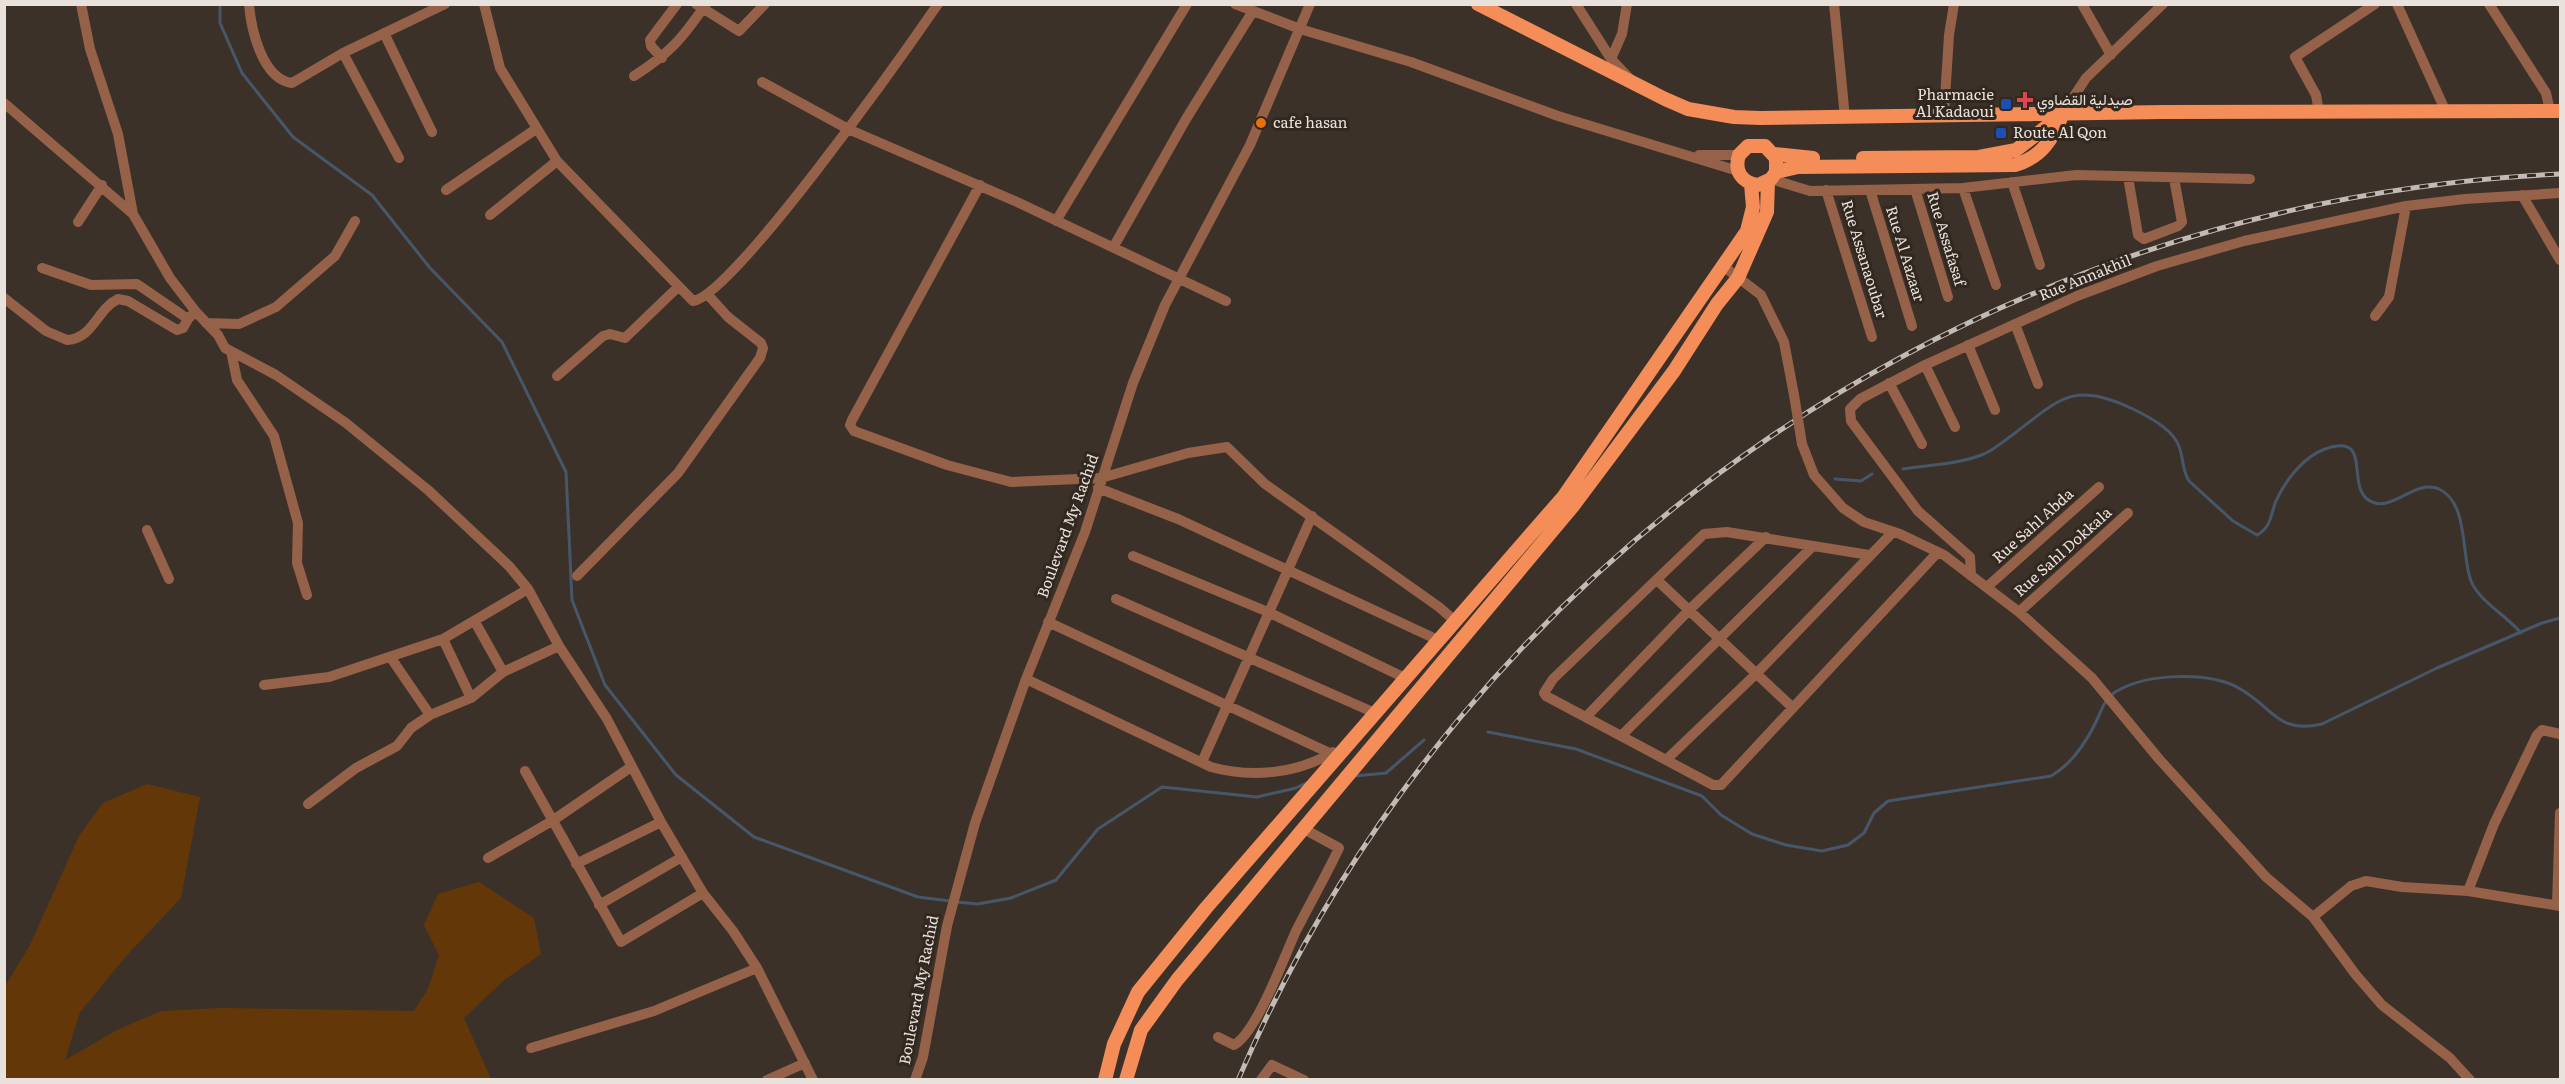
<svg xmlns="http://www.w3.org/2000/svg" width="2565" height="1084" font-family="Literata,Vazirmatn,serif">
  <rect width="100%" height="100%" fill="#3c3129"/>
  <!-- green -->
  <path fill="#643708" d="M147,784L200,797L181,898L128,954L80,1012L65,1060L117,1030L161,1011L220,1008L414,1011L428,989L439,955L424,925L438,894L479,882L534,918L541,954L503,981L464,1018L491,1079H5V986L29,947L79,836L103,803Z"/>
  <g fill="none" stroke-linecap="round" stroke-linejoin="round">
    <!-- stream -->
    <path stroke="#47576a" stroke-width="3" d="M220,4V23L242,73L293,137L372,195L430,268L502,342L566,472L572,600L605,685L676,775L754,837L918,897L950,901
      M1903,469C1930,465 1960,464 1984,454C1995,449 2005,440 2015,433C2063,396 2074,382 2133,409C2147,416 2169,427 2177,442C2184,454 2181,469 2189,481L2233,521L2257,535C2272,526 2270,516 2276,501C2285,481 2303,457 2325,449C2372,432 2347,483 2367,499C2390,517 2413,478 2439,489C2469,503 2461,556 2471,581C2479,601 2507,616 2521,633
      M1835,479L1861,481L1872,474
      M1488,732L1576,749L1702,796L1721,815L1752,834L1786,845L1822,851L1848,845L1864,833L1874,813L1888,801L2051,776C2070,765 2085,744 2095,724C2101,712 2104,698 2117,691C2148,673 2212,671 2242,690C2274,709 2278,734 2322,724L2437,668L2542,623L2560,618
      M1355,776L1386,773L1424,740
      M956,902L978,904L1011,898L1056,880L1098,829L1162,787L1257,797L1296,788L1308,782"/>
    <!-- minor -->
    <path stroke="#956249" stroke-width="10" d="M81,4L90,49L118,134L133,214
      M249,4C251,29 262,79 292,83L343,53L445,4
      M484,4L500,68L557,161L693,301C732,297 907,49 938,4
      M696,4L739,31L765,4
      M1235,4L1300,29L1411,62L1558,116L1738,171
      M1576,4L1611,59L1630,79
      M1834,4L1845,118
      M2082,4L2111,55
      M2397,4L2446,112
      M2489,4L2546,93L2550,111
      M384,33L432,132
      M343,53L399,158
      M662,58L651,46L650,40L677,4
      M1611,59L1622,34L1627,4
      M634,76C670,53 682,39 706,4
      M762,82L848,129L1017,202L1226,301
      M4,103L133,214L170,278L196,312L218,335L225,348L276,375L346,423L428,490L509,566L528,589L559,646L607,719L661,822L703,893L733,931L757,968L813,1080
      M2319,112L2316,95L2295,57L2375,4
      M2063,113L2086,78L2163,4
      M1944,114L1949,35L1954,4
      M1699,155H1739
      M2128,177L2138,235L2144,239L2178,226L2182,222L2174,178
      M1771,179L1810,191L1963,188L2076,175L2250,179
      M2012,182L2040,265
      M980,185L852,420L850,425L854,431L947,465L1011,482L1101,478L1188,453L1227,447L1265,484L1439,607L1455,621
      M1963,188L1996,285
      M1915,189L1948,297
      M446,190L536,129
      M1826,190L1872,337
      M1870,190L1912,326
      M2522,195L2560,260
      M490,215L557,161
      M1056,221L1187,4
      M78,222L102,185
      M1114,246L1186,119L1253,11
      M1723,266L1761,295L1784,342L1794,395
      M42,268L91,285L137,284L188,319L193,314
      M4,298L46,331L67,340C94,338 96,310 118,299L128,301L177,330L183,328L188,319
      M2375,316L2389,297L2406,206
      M206,323L239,324L276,307L335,256L355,221
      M2015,324L2038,384
      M1968,345L1995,410
      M231,351L237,380L274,436L298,523L297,563L307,595
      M1925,365L1955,427
      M557,376L603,336L610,334L625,338L678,287
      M1889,383L1922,444
      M1802,444L1814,475L1843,508L1864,522L1900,534L1944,555L2019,612L2092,678L2159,759L2266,877L2313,917L2356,975L2382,1005L2450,1058L2470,1080
      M1098,488L1178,519L1438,640
      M147,530L169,579
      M1869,555L1727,532L1704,534L1553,679L1544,693L1546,696L1713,785H1721L1938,552
      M1133,556L1268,612L1405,678
      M577,576L678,473L760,358L763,348L761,343L728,317L708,295
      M1971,576L1970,557L1918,511L1851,421L1850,409L1860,399L1925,365L2077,296L2157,266L2244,241L2406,206L2465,199L2560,193
      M1657,580L1793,708
      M1987,587L2099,487
      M1116,599L1375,713
      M2019,612L2128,513
      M475,622L503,672
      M1048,622L1336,756
      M443,639L471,698
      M391,658L430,715
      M1026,679L1211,767C1250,778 1298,774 1333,752
      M264,685L329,677L443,639L528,589
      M1586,717L1689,610L1766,537
      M1621,736L1812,547
      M1666,760L1757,673L1893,532
      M1202,762L1312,516
      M525,771L621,942L703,893
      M308,804L356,768L397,746L411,728L430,715L471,698L503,672L559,646
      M488,858L552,821L631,767
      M576,864L661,822
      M2468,891L2494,824L2537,735L2542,730L2560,734
      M599,905L682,857
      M2557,905L2560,813
      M2313,917L2351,886L2366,881L2402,887L2468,891L2560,906
      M1218,1037L1234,1045C1257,1032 1284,957 1296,931C1310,903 1326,876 1339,848L1304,829
      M531,1048L654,1011L757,968
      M767,1080L805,1063
      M915,1080L923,1057L947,926L975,823L1026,679L1085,532L1133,383L1165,305L1250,145L1310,4
      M1261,1080L1272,1065L1304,1080"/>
    <!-- major -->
    <path stroke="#f48d57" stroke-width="14" d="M1478,4L1665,99L1688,109L1734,117L1760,118L2164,112L2560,111
      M1774,154L1813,158
      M1863,158L1979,157L2016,150L2059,117
      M1776,172V158L1765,146H1748L1739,155C1734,171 1741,182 1758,185L1771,179L1776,172L1798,167L2015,165C2042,157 2053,139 2063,113
      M1105,1080L1114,1044L1138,992L1206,908L1564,496L1747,231L1753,207L1751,184
      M1126,1080L1141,1030L1177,980L1573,506L1674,371L1717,304L1738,278L1767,212L1768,181"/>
    <defs>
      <path id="rail" d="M1238,1080C1465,549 1987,200 2560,174"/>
    </defs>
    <!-- rail casing -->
    <use href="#rail" stroke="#c2bab5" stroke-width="5"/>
    <!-- rail -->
    <use href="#rail" stroke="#32281f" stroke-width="3" stroke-dasharray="9" stroke-linecap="butt"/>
    <!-- minor-bridge -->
    <path stroke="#956249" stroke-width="10" d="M1794,395L1802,444"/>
  </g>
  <!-- markers -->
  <path fill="#e0444e" stroke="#32281f" stroke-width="2" d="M2022 91h6v6h6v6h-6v6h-6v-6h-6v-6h6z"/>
  <g fill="#1a4fb4" stroke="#32281f" stroke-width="2">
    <rect x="2000" y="98" width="12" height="12" rx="3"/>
    <rect x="1995" y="127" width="12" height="12" rx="3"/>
  </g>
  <circle fill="#e8710a" stroke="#32281f" stroke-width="2" cx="1261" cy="123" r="6"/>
  <g text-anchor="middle" stroke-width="6" stroke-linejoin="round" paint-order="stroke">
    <!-- poi labels -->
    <g font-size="15" fill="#e8e1dc" stroke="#32281f" text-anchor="start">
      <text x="1994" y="100" text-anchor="end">Pharmacie<tspan x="1994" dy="17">Al Kadaoui</tspan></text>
      <text x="2037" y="105">صيدلية القضاوي</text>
      <text x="1273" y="128">cafe hasan</text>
      <text x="2013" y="138">Route Al Qon</text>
    </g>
    <!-- street labels -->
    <g font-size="15" fill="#e8e1dc" stroke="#32281f">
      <text transform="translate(1946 239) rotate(73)" y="5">Rue Assafasaf</text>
      <text transform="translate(1905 254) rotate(73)" y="5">Rue Al Aazaar</text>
      <text transform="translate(1864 259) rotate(73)" y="5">Rue Assanaoubar</text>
      <text transform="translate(2085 278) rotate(-22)" y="5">Rue Annakhil</text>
      <text transform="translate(1068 526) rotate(-70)" y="5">Boulevard My Rachid</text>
      <text transform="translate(2033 526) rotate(-42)" y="5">Rue Sahl Abda</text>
      <text transform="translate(2063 552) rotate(-42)" y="5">Rue Sahl Dokkala</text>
      <text transform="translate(919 990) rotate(-79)" y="5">Boulevard My Rachid</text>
    </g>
  </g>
  <!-- border -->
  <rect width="2565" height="1084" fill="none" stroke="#e8e1dc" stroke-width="12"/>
</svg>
